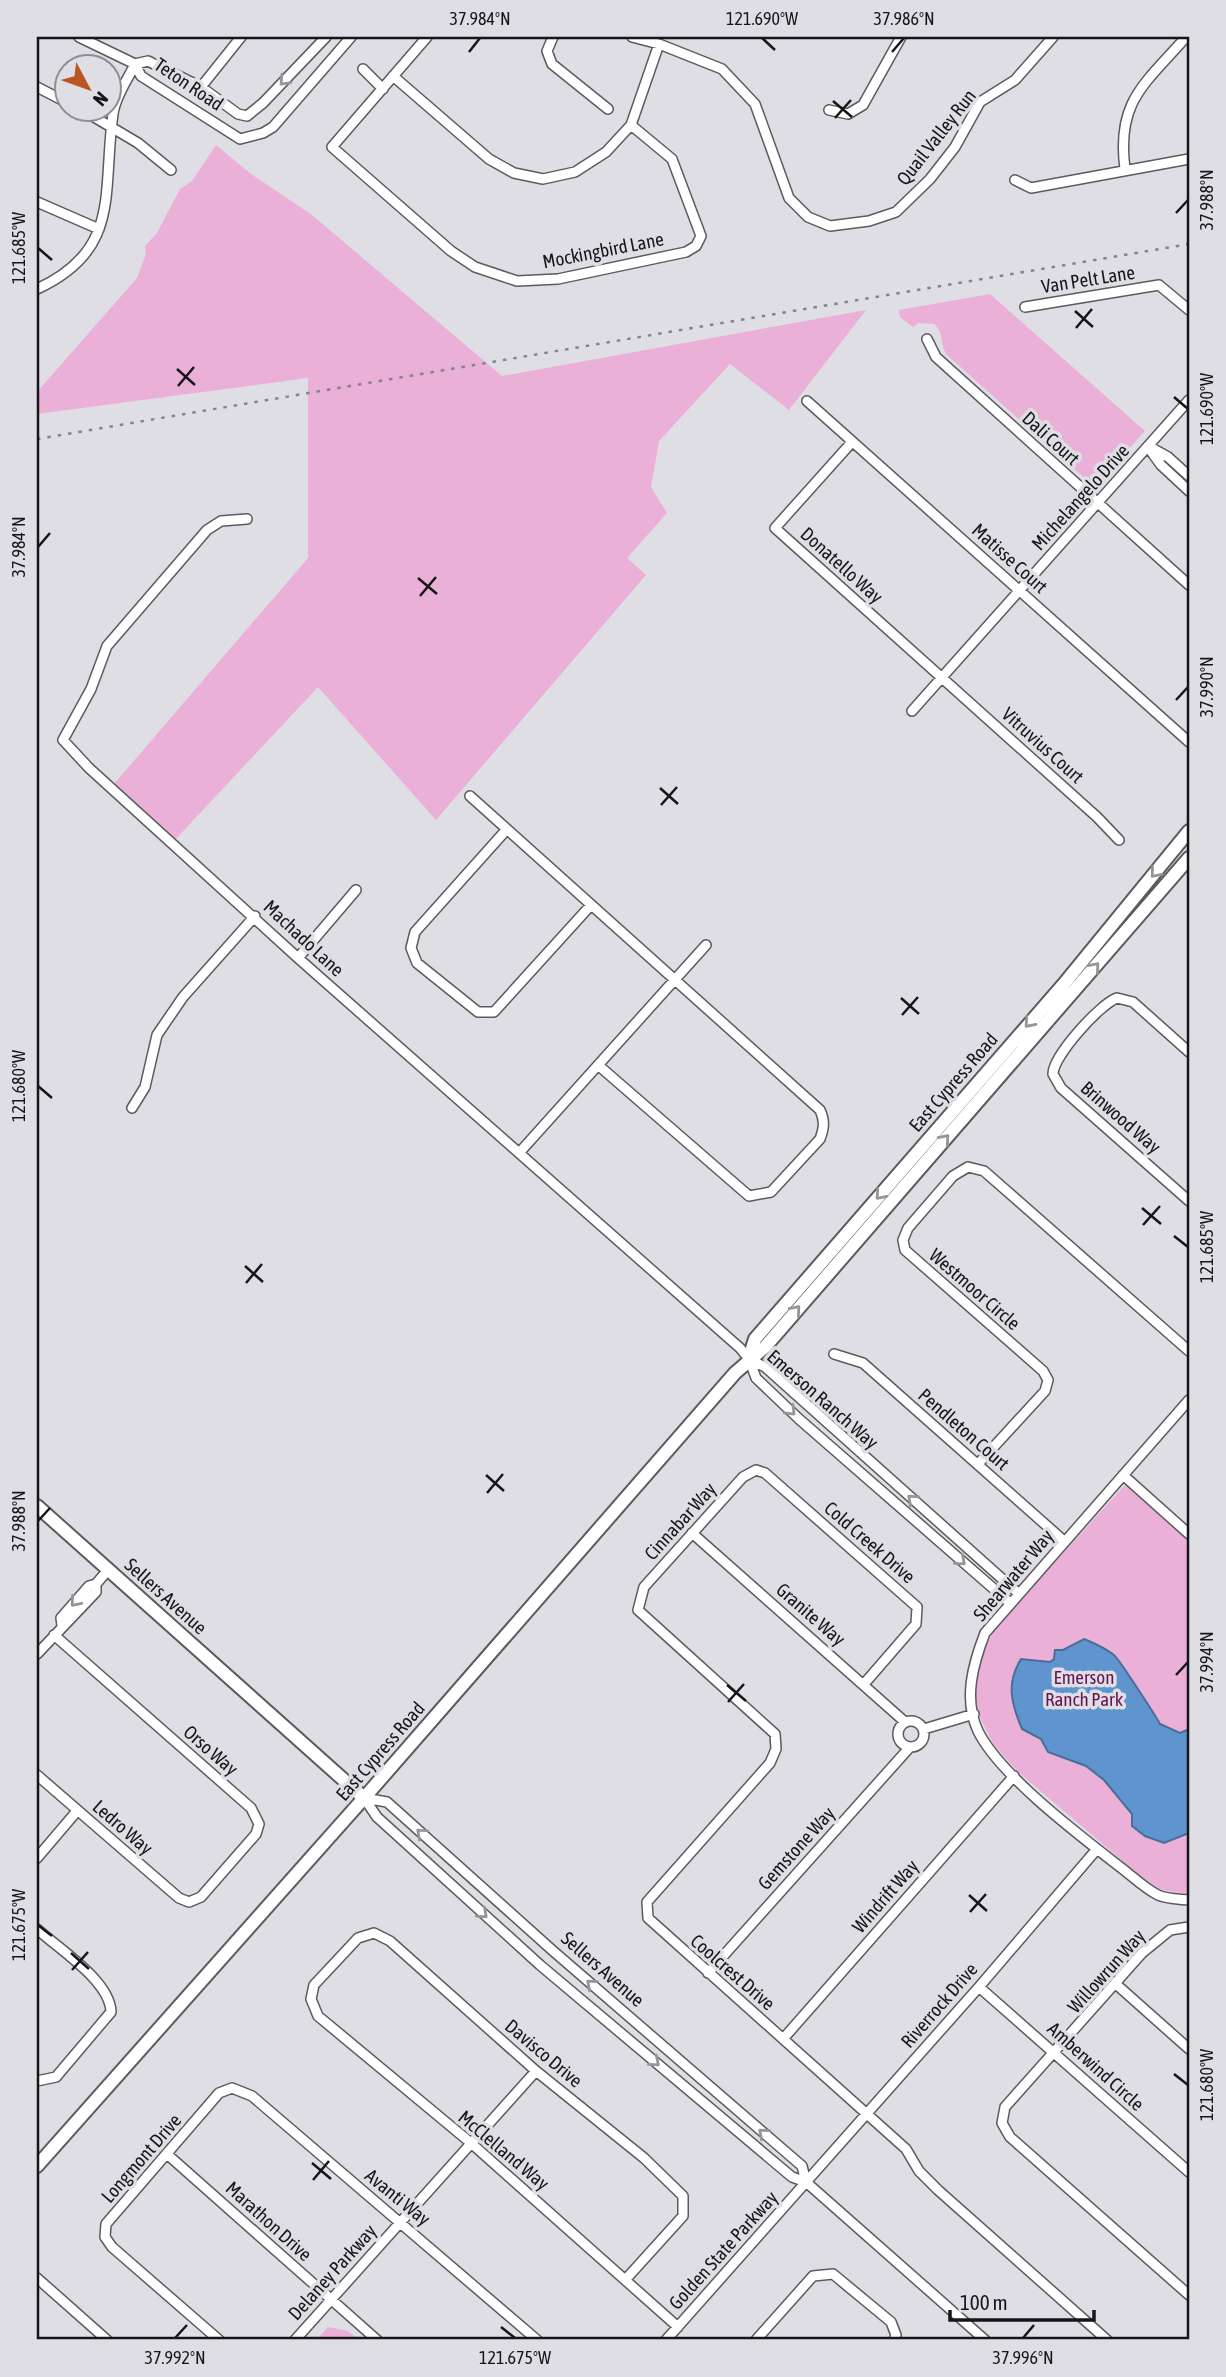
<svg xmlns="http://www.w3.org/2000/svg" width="1226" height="2377" font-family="'Asap Condensed',sans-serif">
  <rect width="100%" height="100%" fill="#dfdee4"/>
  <!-- green -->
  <path fill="#ebb0d7" d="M216,145L251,174L312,215L502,376L866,310L789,410L730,364L659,441L651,487L667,513L627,558L646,575L436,820L318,687L173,842L108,791L308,558V378L37,414V392L137,278L146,254L145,246L157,233L180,189L192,181Z
    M990,294L1145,431L1102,479L1088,481L947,355C939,344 945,333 934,324L919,323L913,327L900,317L899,310Z
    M1125,1485L1189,1541V1894L1162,1890L1138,1874L1018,1772L993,1744L975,1707L977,1667L994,1629Z
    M328,2327L348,2331L359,2340H316Z"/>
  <!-- water -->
  <path fill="#5f94ce" stroke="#496e97" stroke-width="2" d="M1084,1639C1094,1643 1106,1649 1114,1655C1119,1659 1157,1718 1160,1724L1180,1733L1189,1729V1833L1164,1843L1145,1836L1132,1826V1814L1104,1780L1086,1766L1048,1752L1041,1739L1022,1729C1011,1703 1006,1683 1021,1659L1050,1662L1054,1659L1055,1650H1063Z"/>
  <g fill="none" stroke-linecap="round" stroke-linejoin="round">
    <defs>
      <path id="street" d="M79,37L135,64L141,76L240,139L263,133L273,127L351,37
        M427,37L332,147L451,251L475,267L517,281L558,279L686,252L696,246L701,236L672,159L631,125
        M553,37L547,51L552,64L608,109
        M632,37L659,44L722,69L755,104L789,198L808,217L830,226L869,221L896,212L930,179L955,147L980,102L1015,80L1053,37
        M135,64L148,61L201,87L238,114L247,116L263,103L326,37
        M363,69L383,89
        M393,76L489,159L514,173L543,179L575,172L606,152L631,125L659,44
        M37,87L66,102
        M201,87L241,37
        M79,108L138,143L171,170
        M829,110L848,114L863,105L901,37
        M1125,169C1116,101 1145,84 1186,37
        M1015,180L1031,188L1189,159
        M37,202L99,229
        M37,289C122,250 102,192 113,114C115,97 128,79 135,64
        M1025,307L1159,285L1189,310
        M927,339L936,357L1189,585
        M807,401L1189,742
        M852,442L775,528L1097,817L1119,840
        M1148,447L1161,465L1189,491
        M1150,447L1168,457L1189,476
        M247,519L221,521L207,530L107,646L91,689L63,740L89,768L298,958L740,1348L749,1359L756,1378L799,1419L1010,1603
        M912,711L1189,400
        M470,796L820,1110C825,1121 824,1128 820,1139L771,1192L749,1196L598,1065
        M507,829L415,932L411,948L417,963L478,1012H494L591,905
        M298,958L356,890
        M1189,1052L1133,1002L1117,998C1100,1004 1053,1056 1053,1074L1061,1088L1189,1201
        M132,1108L145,1087L157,1035L183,997L255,916
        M519,1153L706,945
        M834,1354L863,1363L1064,1541
        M749,1359L765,1367L1018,1593
        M1189,1400L985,1633C973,1664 963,1699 978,1731C1000,1776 1083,1838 1124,1870C1134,1878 1146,1889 1158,1895C1166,1899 1180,1899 1189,1900
        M978,1464L1045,1391L1048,1380L1043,1371L905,1250L903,1240L908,1228L953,1176L968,1167L984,1171L1189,1351
        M1123,1475L1189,1534
        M692,1533L905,1722
        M62,1625L61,1618L89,1586L96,1584L108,1570
        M37,1654L96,1592V1584
        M864,1684L916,1624L917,1607L765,1473L756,1470L743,1477L644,1587L638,1610L775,1734L776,1749L770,1763L647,1902L648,1918L906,2149L919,2171L938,2190L1107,2340
        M898 1734a13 13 0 1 1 26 0a13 13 0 1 1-26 0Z
        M924,1729L974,1714
        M37,1775L179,1898L189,1902L201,1897L256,1834L259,1824L251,1808L54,1635
        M364,1798L377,1817L540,1965L792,2177L806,2182L985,2340
        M364,1798L387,1802L552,1950L802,2166L806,2182
        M37,1858L77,1811
        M1189,1927L1170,1930L1142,1953L1005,2107L1002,2123L1010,2137L1189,2295
        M37,1929C60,1950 110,1981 111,2012L56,2077L37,2081
        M708,1973L910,1747
        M1117,1985L1189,2049
        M979,1987L1189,2172
        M783,2039L1014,1776
        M168,2155L377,2340
        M37,2278L107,2340
        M626,2279L683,2216V2196L644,2158L536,2071L390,1941L374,1933L358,1938L314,1985L311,1999L318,2016L471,2143L678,2327
        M219,2340L112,2247L105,2237L106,2224L219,2093L232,2088L252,2096L537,2340
        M295,2340L536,2071
        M666,2340L979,1987L1097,1849
        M756,2340L813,2276L833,2274L891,2322L896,2335L894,2340"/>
      <path id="secondary" d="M749,1358L755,1339L1063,985L1189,831
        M37,1506L364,1798
        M37,2166L364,1798L735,1373L765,1347L1189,858"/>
    </defs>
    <!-- street casing -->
    <use href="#street" stroke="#5b5a5f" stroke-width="12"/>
    <!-- secondary casing -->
    <use href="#secondary" stroke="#5b5a5f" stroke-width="16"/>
    <!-- street -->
    <use href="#street" stroke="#fff" stroke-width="9"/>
    <!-- secondary -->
    <use href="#secondary" stroke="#fff" stroke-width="12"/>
    <!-- rail -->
    <path stroke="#848488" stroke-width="2.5" stroke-dasharray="3.5 7" stroke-linecap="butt" d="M37,439L1189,244"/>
  </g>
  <!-- one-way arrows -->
  <defs><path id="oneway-chevron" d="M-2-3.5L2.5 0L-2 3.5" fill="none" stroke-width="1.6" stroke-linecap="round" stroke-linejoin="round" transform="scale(1.75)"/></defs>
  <g stroke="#969697">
    <use href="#oneway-chevron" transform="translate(284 81) rotate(133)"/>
    <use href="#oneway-chevron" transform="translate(1155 873) rotate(130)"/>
    <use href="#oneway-chevron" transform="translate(1095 967) rotate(-49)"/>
    <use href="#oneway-chevron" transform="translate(1029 1023) rotate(131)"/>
    <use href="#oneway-chevron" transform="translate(945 1139) rotate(-49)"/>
    <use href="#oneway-chevron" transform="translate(880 1195) rotate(131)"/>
    <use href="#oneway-chevron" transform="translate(796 1310) rotate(-49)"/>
    <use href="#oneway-chevron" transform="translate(791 1411) rotate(45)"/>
    <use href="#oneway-chevron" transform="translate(912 1499) rotate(-138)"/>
    <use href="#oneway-chevron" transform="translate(961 1561) rotate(41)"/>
    <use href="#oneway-chevron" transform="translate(75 1602) rotate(131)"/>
    <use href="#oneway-chevron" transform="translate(421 1833) rotate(-138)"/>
    <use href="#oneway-chevron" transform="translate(483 1914) rotate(42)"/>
    <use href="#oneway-chevron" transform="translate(591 1984) rotate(-139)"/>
    <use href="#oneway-chevron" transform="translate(655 2062) rotate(40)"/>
    <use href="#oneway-chevron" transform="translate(763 2133) rotate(-139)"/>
  </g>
  <!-- ticks -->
  <path fill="none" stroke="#161618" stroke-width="2.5" d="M762,38L775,50M469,52L480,38M892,52L904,38M833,101L852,117M835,118L851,100M1176,213L1188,200M38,248L52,260M1075,311L1093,327M1076,328L1092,309M177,369L195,385M178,386L194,367M1174,397L1188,409M38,547L50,533M418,578L437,594M420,596L436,577M1176,700L1188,687M660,788L678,804M661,805L677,787M901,998L919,1014M902,1015L918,997M38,1086L52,1098M1142,1208L1161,1224M1143,1225L1160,1206M1174,1236L1188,1247M245,1266L263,1282M246,1283L262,1264M486,1475L504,1491M487,1493L503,1474M38,1521L50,1508M1176,1675L1188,1662M727,1685L746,1701M728,1702L744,1684M969,1895L987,1911M970,1912L986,1894M38,1925L52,1936M71,1953L89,1969M72,1970L88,1952M1174,2074L1188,2085M312,2163L331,2179M313,2180L329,2161M501,2327L515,2338M175,2338L187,2325M1023,2338L1034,2325"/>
  <g text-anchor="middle" stroke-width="7" stroke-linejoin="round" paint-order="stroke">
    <!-- street labels -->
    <g font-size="19" fill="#161618" stroke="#dfdee4">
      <text transform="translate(189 84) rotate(34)" y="7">Teton Road</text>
      <text transform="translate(936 137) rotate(-52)" y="7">Quail Valley Run</text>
      <text transform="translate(603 250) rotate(-11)" y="7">Mockingbird Lane</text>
      <text transform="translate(1088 279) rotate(-9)" y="7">Van Pelt Lane</text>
      <text transform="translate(1051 438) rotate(42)" y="7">Dali Court</text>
      <text transform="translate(1080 497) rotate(-48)" y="7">Michelangelo Drive</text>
      <text transform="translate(1010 558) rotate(42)" y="7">Matisse Court</text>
      <text transform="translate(842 565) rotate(42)" y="7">Donatello Way</text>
      <text transform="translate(1043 745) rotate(42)" y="7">Vitruvius Court</text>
      <text transform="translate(304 938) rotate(43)" y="7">Machado Lane</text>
      <text transform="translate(953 1082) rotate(-49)" y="7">East Cypress Road</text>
      <text transform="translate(1121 1117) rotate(41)" y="7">Brinwood Way</text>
      <text transform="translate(975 1289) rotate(41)" y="7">Westmoor Circle</text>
      <text transform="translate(823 1399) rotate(41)" y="7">Emerson Ranch Way</text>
      <text transform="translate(964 1429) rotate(41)" y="7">Pendleton Court</text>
      <text transform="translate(680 1521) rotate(-48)" y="7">Cinnabar Way</text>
      <text transform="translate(870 1542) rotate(41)" y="7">Cold Creek Drive</text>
      <text transform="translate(1013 1575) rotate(-50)" y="7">Shearwater Way</text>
      <text transform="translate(166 1596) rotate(42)" y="7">Sellers Avenue</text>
      <text transform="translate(811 1614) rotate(41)" y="7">Granite Way</text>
      <text transform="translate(211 1750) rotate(41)" y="7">Orso Way</text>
      <text transform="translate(380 1751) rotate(-49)" y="7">East Cypress Road</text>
      <text transform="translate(123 1827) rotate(41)" y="7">Ledro Way</text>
      <text transform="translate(796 1848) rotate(-48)" y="7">Gemstone Way</text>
      <text transform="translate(885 1896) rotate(-49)" y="7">Windrift Way</text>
      <text transform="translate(603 1969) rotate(41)" y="7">Sellers Avenue</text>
      <text transform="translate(1106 1971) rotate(-48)" y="7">Willowrun Way</text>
      <text transform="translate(733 1972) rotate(41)" y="7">Coolcrest Drive</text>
      <text transform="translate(939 2005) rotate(-49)" y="7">Riverrock Drive</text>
      <text transform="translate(544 2053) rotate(40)" y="7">Davisco Drive</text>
      <text transform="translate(1096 2066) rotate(42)" y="7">Amberwind Circle</text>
      <text transform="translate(504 2150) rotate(40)" y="7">McClelland Way</text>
      <text transform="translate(141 2158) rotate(-49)" y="7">Longmont Drive</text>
      <text transform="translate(398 2197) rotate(39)" y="7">Avanti Way</text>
      <text transform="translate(269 2221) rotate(42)" y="7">Marathon Drive</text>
      <text transform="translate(723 2250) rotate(-48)" y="7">Golden State Parkway</text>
      <text transform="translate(332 2272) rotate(-48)" y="7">Delaney Parkway</text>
    </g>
    <!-- park labels -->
    <g font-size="19" fill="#651453" stroke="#dfdee4">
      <text x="1084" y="1684">Emerson<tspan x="1084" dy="22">Ranch Park</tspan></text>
    </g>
  </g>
  <!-- border -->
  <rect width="1226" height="2377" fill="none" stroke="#dfdee4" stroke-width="77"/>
  <!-- north arrow -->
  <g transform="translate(88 88) rotate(131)"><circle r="33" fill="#dfdee4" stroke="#8f8e92" stroke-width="2"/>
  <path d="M0-5L12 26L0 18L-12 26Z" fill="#b95521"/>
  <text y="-10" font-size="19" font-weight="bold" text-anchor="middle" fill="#161618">N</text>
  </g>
  <!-- scale -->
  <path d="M950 2310v10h144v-10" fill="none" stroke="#161618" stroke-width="3.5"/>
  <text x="960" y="2310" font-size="21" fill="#161618" stroke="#dfdee4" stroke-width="5" paint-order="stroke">100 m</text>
  <rect x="38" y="38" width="1150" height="2300" fill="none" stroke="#161618" stroke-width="2.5"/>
  <g font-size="18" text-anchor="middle" fill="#161618">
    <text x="480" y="25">37.984°N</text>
    <text x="762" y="25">121.690°W</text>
    <text x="904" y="25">37.986°N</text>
    <text transform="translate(1207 200) rotate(-90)" y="6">37.988°N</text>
    <text transform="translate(19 248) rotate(-90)" y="6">121.685°W</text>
    <text transform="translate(1207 409) rotate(-90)" y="6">121.690°W</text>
    <text transform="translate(19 547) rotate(-90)" y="6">37.984°N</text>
    <text transform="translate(1207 687) rotate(-90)" y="6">37.990°N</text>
    <text transform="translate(19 1086) rotate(-90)" y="6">121.680°W</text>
    <text transform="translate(1207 1247) rotate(-90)" y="6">121.685°W</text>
    <text transform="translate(19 1521) rotate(-90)" y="6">37.988°N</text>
    <text transform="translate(1207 1662) rotate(-90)" y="6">37.994°N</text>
    <text transform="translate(19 1925) rotate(-90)" y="6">121.675°W</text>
    <text transform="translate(1207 2085) rotate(-90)" y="6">121.680°W</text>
    <text x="175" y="2364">37.992°N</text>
    <text x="515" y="2364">121.675°W</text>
    <text x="1023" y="2364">37.996°N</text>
  </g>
</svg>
